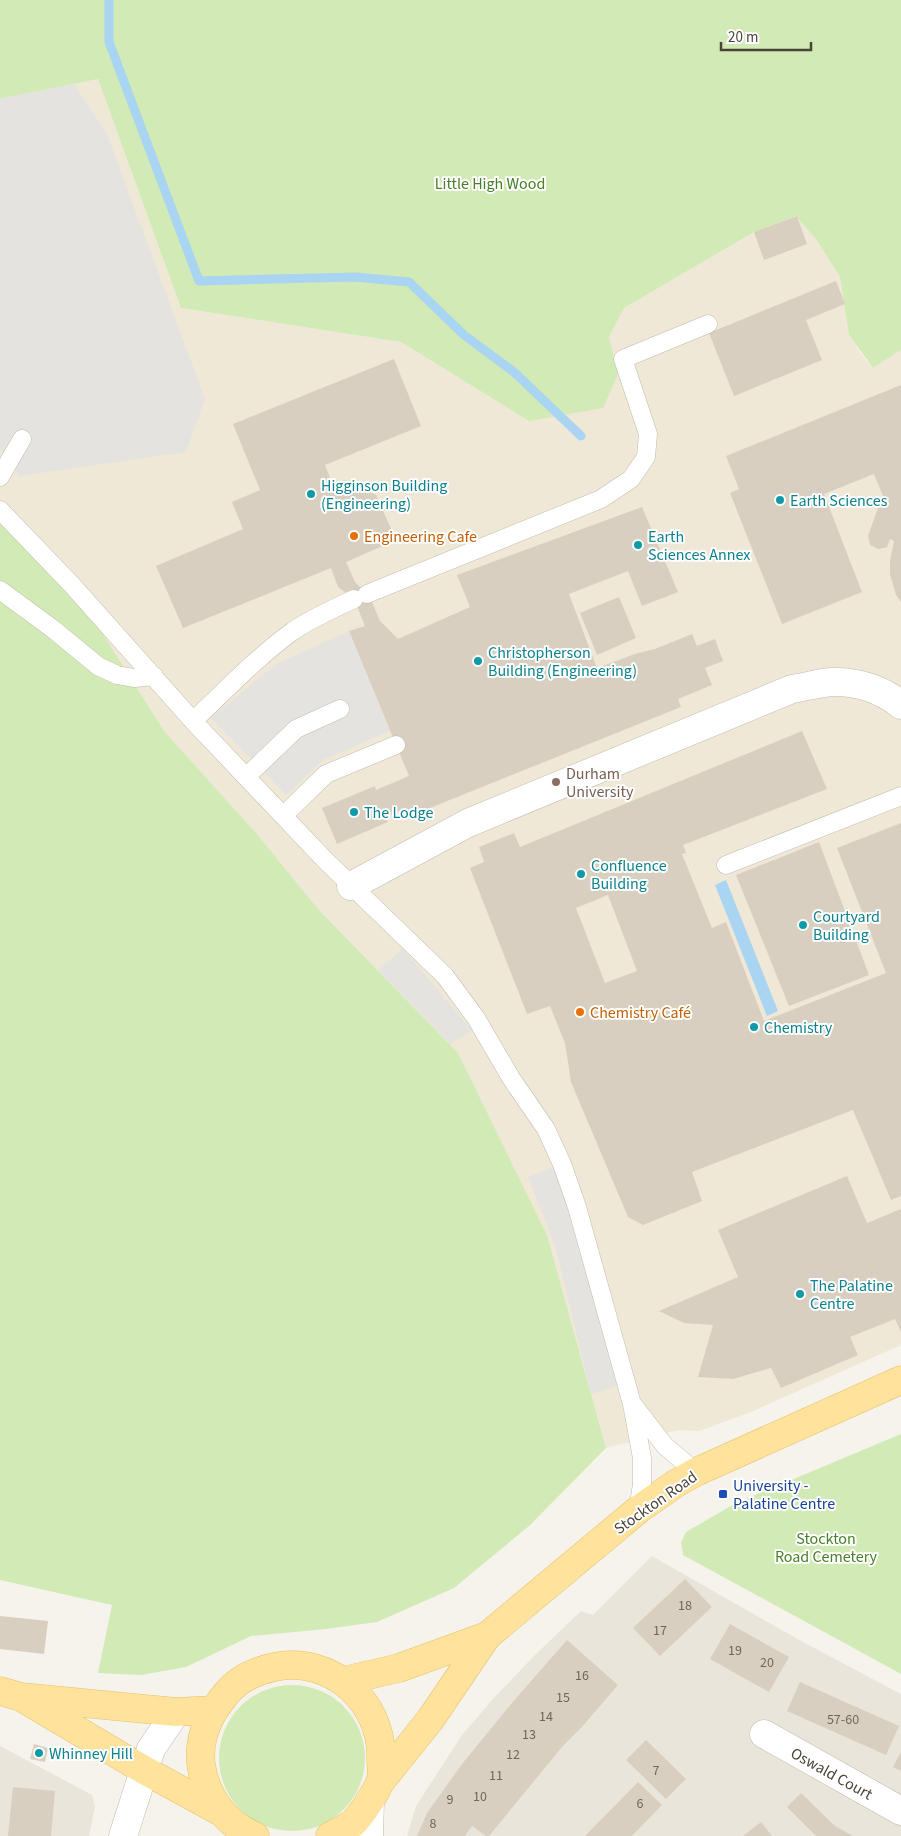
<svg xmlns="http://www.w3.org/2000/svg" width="901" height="1836" font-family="'Source Sans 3',sans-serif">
  <rect width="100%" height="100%" fill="#f6f3ec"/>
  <!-- residential -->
  <path fill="#eae5da" d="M652,1556L801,1641L901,1694V1836H407L416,1806L462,1735L493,1699L534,1656L581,1611L593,1615Z
    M0,1746L92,1795L95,1807L89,1836H0Z"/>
  <!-- education -->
  <path fill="#efe8d6" d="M98,79L181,308L401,342L529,421L618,374L609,337L624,308L754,232L797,216L816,239L840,277L849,335L861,354L873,368L901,350V1345L751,1412L699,1431L678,1430L606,1448L547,1235L458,1053L319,910L256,833L164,731L72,585L0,510V99Z"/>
  <!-- green -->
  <path fill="#d2eab5" d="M0,0H901V350L873,368L849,335L840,277L816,239L796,216L754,232L624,308L609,337L618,374L603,408L529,421L401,342L181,308L98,79L0,99Z
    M0,510L72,585L164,731L256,833L319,910L458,1053L547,1235L606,1448L529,1526L454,1588L377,1622L326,1629L251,1636L186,1667L141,1675L98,1673L112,1605L0,1580Z
    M901,1434V1674L683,1555L681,1543L686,1532L736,1503Z
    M219 1758a73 73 0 1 1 146 0a73 73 0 1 1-146 0Z"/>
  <!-- parking -->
  <path fill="#e5e3e0" d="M74,84L107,134L205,399L186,452L19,476L0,449V99Z
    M349,631L390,731L323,760L286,795L211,718L276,664Z
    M403,949L472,1030L450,1044L378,970Z
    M562,1164L627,1383L591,1394L555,1245L528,1177Z"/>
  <!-- water -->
  <path fill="#a9d4f2" d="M726,880L778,1011L767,1016L715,885Z"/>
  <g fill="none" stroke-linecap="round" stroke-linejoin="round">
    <!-- stream -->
    <path stroke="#a9d4f2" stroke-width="9" d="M109,0V42L199,281L355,277L409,282L464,335L514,372L581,436"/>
  </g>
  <!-- building -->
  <path fill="#d8cfc1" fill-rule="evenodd" d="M797,216L807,244L764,260L754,232Z
    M836,281L845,304L806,320L822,360L734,396L709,333Z
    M394,359L421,426L325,465L335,490L352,484L376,495L396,540L346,562L355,582L370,597L380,621L398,639L470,607L457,575L642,507L678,592L642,606L628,571L569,594L597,668L635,654L655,649L692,634L697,646L715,639L723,661L705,668L712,685L678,699L681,707L410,816L406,809L386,817L388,822L337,844L322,808L375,786L376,790L409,776L349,631L365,626L354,599L338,587L331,568L183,628L156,566L243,529L232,502L260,490L233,424Z
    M901,385V602L896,595L890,574V561L894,541L890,539L887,547L878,549L870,545L868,536L879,505L886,503L874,474L824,494L862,592L782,624L730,493L739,489L726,456Z
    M619,597L636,638L597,655L580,613Z
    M802,731L827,789L683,845L686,853L682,854L712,928L726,922L764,1021L886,973L837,848L901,823V1196L891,1200L853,1110L692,1172L702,1201L643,1225L628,1217L571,1082L565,1043L550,1006L527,1014L470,868L484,862L479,847L514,833L520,847ZM608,895L637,971L605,983L576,908Z
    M819,842L869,975L789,1006L736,875Z
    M847,1176L867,1223L901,1209V1332L895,1319L850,1337L858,1355L781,1388L771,1368L733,1379L698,1377L713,1325L684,1323L659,1311L738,1277L718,1230Z
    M685,1579L712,1607L660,1656L633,1628Z
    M0,1616L48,1621L44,1654L0,1649Z
    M730,1624L789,1657L769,1692L710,1659Z
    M567,1640L618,1685L581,1728L562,1747L489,1836H486L472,1826L465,1836H417L427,1813L462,1764L511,1704Z
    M800,1682L899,1726L886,1755L787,1711Z
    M646,1740L686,1779L666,1799L626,1760Z
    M34,1744L48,1748L45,1762L30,1759Z
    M901,1752V1771L893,1767Z
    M638,1782L662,1805L632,1836H585Z
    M13,1787L55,1791L51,1836H8Z
    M801,1793L835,1826L853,1836H816L787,1807Z
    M761,1822L772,1836H743Z"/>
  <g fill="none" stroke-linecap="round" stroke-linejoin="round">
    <defs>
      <path id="service" d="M0,477L22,439
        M0,510L72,585L193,721L325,860L445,976L476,1018L511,1078L546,1129L562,1164L577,1207L632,1404L642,1458V1484L638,1510
        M0,590L53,629L98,666L117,675L134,678L154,676
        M367,594L601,499L631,479L646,457L648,434L623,359L708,324
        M193,721C226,690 257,657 293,631C312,618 333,609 354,599
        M246,777L296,729L340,709
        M283,816L326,774L396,745
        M726,865L901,796
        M634,1406L665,1446L696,1472"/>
      <path id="pedestrian" d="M351,886L468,823L792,689C805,687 819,683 831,682C856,681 882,689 901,705"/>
      <path id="minor" d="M764,1734L901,1811
        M123,1836L151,1749L176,1712"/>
      <path id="tertiary" d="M369,1836L370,1800"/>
      <path id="primary" d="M343,1681L399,1668L487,1636
        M0,1691L21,1697L176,1712L213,1710
        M21,1697L144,1770L221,1812
        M381,1781L430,1720L487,1636L638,1510L675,1484L696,1472L901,1380
        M255,1836C225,1824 205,1795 201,1764C198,1737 209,1714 226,1694C238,1679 256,1671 274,1667C331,1655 383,1702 381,1759C381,1766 383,1775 380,1782C377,1791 360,1817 353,1823C346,1828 338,1832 330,1836"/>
    </defs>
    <!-- service casing -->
    <use href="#service" stroke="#c2bbae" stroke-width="19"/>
    <!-- pedestrian casing -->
    <use href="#pedestrian" stroke="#c2bbae" stroke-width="29"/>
    <!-- minor casing -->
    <use href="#minor" stroke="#c2bbae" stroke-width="29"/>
    <!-- tertiary casing -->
    <use href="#tertiary" stroke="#c2bbae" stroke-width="29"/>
    <!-- primary casing -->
    <use href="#primary" stroke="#e6c16a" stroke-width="29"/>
    <!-- service -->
    <use href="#service" stroke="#fff" stroke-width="18"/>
    <!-- pedestrian -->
    <use href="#pedestrian" stroke="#fff" stroke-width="28"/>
    <!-- minor -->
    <use href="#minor" stroke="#fff" stroke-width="28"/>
    <!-- tertiary -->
    <use href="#tertiary" stroke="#fff" stroke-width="28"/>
    <!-- primary -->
    <use href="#primary" stroke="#ffe39c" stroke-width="28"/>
  </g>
  <!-- markers -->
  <g fill="#0f9aa8" stroke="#fff" stroke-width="2">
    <circle cx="311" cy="494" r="5"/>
    <circle cx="780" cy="500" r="5"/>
    <circle cx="638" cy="545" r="5"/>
    <circle cx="478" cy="661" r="5"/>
    <circle cx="354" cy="812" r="5"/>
    <circle cx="581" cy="874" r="5"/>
    <circle cx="803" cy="925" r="5"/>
    <circle cx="754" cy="1027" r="5"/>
    <circle cx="800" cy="1294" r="5"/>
    <circle cx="39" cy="1753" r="5"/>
  </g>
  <g fill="#e8710a" stroke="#fff" stroke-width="2">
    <circle cx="354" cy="536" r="5"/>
    <circle cx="580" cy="1012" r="5"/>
  </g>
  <circle fill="#8d6e63" stroke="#fff" stroke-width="2" cx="556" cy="782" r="5"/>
  <rect fill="#1a4fb4" stroke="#fff" stroke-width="2" x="718" y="1489" width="10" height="10" rx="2.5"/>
  <g text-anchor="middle" stroke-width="4" stroke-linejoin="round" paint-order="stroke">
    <!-- number labels -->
    <g font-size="14" fill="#6e675b">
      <text x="685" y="1610">18</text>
      <text x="660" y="1635">17</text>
      <text x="735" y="1655">19</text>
      <text x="767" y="1667">20</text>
      <text x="582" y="1680">16</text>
      <text x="563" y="1702">15</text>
      <text x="546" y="1721">14</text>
      <text x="843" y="1724">57-60</text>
      <text x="529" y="1739">13</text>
      <text x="513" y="1759">12</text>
      <text x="656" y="1775">7</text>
      <text x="496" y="1780">11</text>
      <text x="480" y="1801">10</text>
      <text x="450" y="1804">9</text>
      <text x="640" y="1808">6</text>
      <text x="433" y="1828">8</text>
    </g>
    <!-- park labels -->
    <g font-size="16" fill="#4a7f2a" stroke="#fff">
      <text x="490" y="189">Little High Wood</text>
      <text x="826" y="1544">Stockton<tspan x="826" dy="18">Road Cemetery</tspan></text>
    </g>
    <!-- culture labels -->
    <g font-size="16" fill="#0d838f" stroke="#fff" text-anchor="start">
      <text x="321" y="491">Higginson Building<tspan x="321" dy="18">(Engineering)</tspan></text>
      <text x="790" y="506">Earth Sciences</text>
      <text x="648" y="542">Earth<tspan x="648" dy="18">Sciences Annex</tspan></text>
      <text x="488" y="658">Christopherson<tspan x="488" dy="18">Building (Engineering)</tspan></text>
      <text x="364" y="818">The Lodge</text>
      <text x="591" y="871">Confluence<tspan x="591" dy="18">Building</tspan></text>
      <text x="813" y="922">Courtyard<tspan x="813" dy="18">Building</tspan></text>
      <text x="764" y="1033">Chemistry</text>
      <text x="810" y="1291">The Palatine<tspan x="810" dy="18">Centre</tspan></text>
      <text x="49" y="1759">Whinney Hill</text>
    </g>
    <!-- food labels -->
    <g font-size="16" fill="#c56008" stroke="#fff" text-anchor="start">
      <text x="364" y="542">Engineering Cafe</text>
      <text x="590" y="1018">Chemistry Café</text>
    </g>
    <!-- education labels -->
    <g font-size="16" fill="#785e54" stroke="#fff" text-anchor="start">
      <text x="566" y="779">Durham<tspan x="566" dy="18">University</tspan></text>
    </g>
    <!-- transit labels -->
    <g font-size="16" fill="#164399" stroke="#fff" text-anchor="start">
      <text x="733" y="1491">University -<tspan x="733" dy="18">Palatine Centre</tspan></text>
    </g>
    <!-- street labels -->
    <g font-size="16" fill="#4b4439" stroke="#fff">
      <text transform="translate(655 1502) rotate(-35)" y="6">Stockton Road</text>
      <text transform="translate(832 1773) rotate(29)" y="6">Oswald Court</text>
    </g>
  </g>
  <!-- scale -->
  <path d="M721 42v8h90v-8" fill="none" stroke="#4b4439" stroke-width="2.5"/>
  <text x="728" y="42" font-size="15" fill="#4b4439" stroke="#ffffff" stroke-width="4" paint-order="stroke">20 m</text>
</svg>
